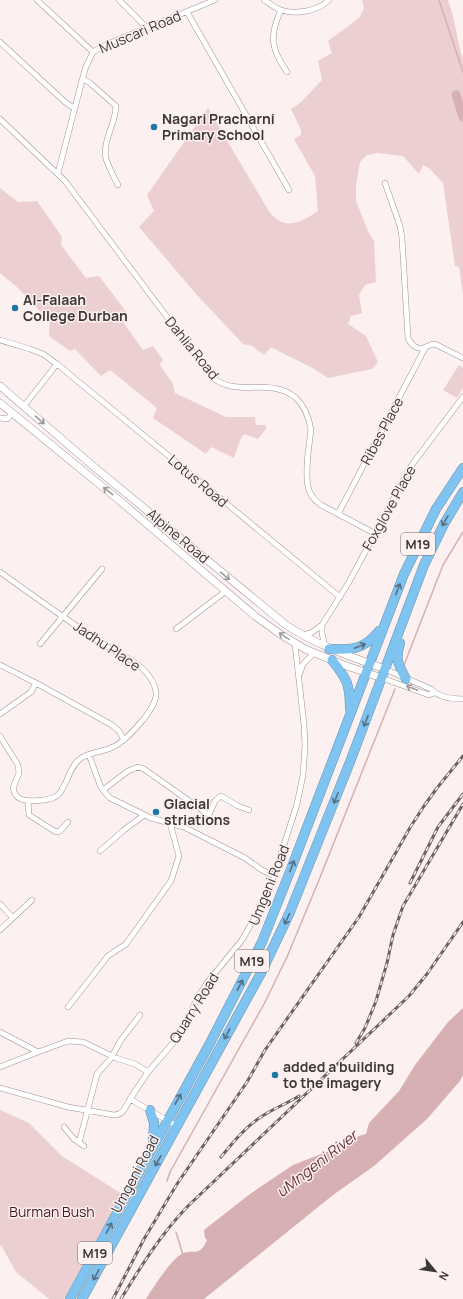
<svg xmlns="http://www.w3.org/2000/svg" width="463" height="1299" font-family="Manrope,sans-serif">
  <rect width="100%" height="100%" fill="#fdf0f0"/>
  <!-- green -->
  <path fill="#eccfd1" d="M362,0H448C455,19 457,40 463,60V295L459,267L455,266L443,183L429,168L423,165L419,174L403,156L377,153L367,155L360,162L356,185V201L368,231L374,241L376,282L365,285L359,295L362,313L351,316L348,324L366,336L378,362L372,369L328,378C311,365 290,358 271,347L264,355L252,346L243,344L197,295L139,227L154,211L147,195L208,108L264,203C267,207 269,213 273,216C288,231 304,220 318,211L315,176L294,139L301,135V130L291,109L300,103L322,80L318,61L332,53L328,41L359,18L364,8Z
    M0,188L18,202L37,201L62,237L61,245L86,278L99,276L128,314L123,322L143,350L153,346L163,360L160,365L173,384L175,393L226,417H255L256,425H266V429L258,439L244,434L241,438L234,458L211,447L206,454L153,418L157,408L110,370L101,376L75,349L70,351L49,336L50,322L18,288L0,273Z
    M459,365L463,368V388L457,398L443,390Z
    M0,1110L29,1123L62,1156L122,1194L64,1299H49L16,1272L2,1247L0,1245Z"/>
  <!-- water -->
  <path fill="#d6b0b2" d="M463,1008V1075L460,1081L427,1119L374,1166L333,1195L204,1299H146C153,1288 170,1261 180,1255C193,1247 199,1259 207,1240L205,1238L204,1230L250,1194L293,1165L334,1149L340,1151L359,1136L366,1134L369,1123L399,1091L415,1065L448,1022Z"/>
  <g fill="none" stroke-linecap="round" stroke-linejoin="round">
    <!-- stream -->
    <path stroke="#d6b0b2" stroke-width="1.5" d="M439,0L463,72
      M404,665L443,565L463,532
      M167,1181L170,1172L264,1004L287,957L319,880L395,689
      M176,1232L183,1255"/>
    <!-- river -->
    <path stroke="#d6b0b2" stroke-width="9" d="M456,95L463,117"/>
    <defs>
      <path id="street" d="M37,0L93,52
        M119,0L147,28
        M264,0C269,3 275,8 281,10C296,15 318,11 329,0
        M281,10C269,36 271,49 287,72
        M187,12L289,190
        M0,42L65,102L75,109
        M83,79L90,83L116,106C116,123 102,141 106,159C109,168 114,177 118,185
        M0,119L65,181L212,377C236,398 270,377 295,397C305,406 309,417 311,430C309,445 304,476 309,490C311,497 316,501 321,505L374,533
        M58,173L85,69L93,52L105,45L215,0
        M385,183L400,226L402,238L408,338C411,345 418,351 426,347C430,345 431,344 435,344L463,358
        M0,340L30,349L43,354L57,364L340,597
        M24,406L57,364
        M0,418L7,419L13,413
        M338,514L425,348
        M0,572C32,595 64,618 97,640C112,650 130,658 143,669C150,676 155,683 156,692C158,708 126,741 113,747C103,752 90,752 81,758C69,767 68,783 59,794C53,801 27,803 19,798C15,796 14,792 13,788L19,773L18,765L0,736
        M322,625V633L325,647
        M176,629L226,591
        M302,635L311,633L322,625L349,582L411,466L463,397
        M40,644L102,569
        M0,665L36,683L112,725L119,731L124,740
        M385,669L431,689C438,697 453,699 463,699
        M300,673L303,664L314,653
        M382,678L429,695L434,693
        M0,714L31,692L36,683
        M89,755L100,785L103,790L110,798L151,818L184,827L245,858L262,870L274,876
        M103,790L128,771L138,767L144,769L209,815L215,801L221,796L238,806L249,810
        M28,801L29,815L56,832L60,831L68,822
        M100,851L124,830L144,815
        M0,904L13,918
        M0,930L32,900
        M68,1007L108,956L126,944L171,881L179,856L170,823
        M0,1032L38,1052L68,1041L83,1042L116,1058L135,1064L148,1072
        M0,1067L38,1052
        M0,1088L68,1107L114,1115C124,1115 126,1106 130,1099
        M177,1126L130,1099L148,1072L173,1043L184,1026L198,997L207,983L242,940L258,912L274,876L297,804L303,775L305,746L304,725L295,644
        M64,1127L74,1139L84,1146
        M79,1143L97,1074L111,1058L121,1040L140,1015"/>
      <path id="secondary" d="M0,386L93,466L286,625C317,645 351,657 385,669
        M0,403L120,501L255,616L280,634L305,649L344,665L382,678"/>
      <path id="highway" d="M400,643C395,660 398,664 406,679
        M329,649C351,650 364,650 379,631
        M332,660C347,679 350,684 350,709
        M150,1110L154,1123L153,1142
        M70,1299L209,1045L262,942L291,869L404,574L436,509L463,468
        M82,1299L261,973L290,912L350,762L424,565L444,524L463,492"/>
    </defs>
    <!-- street casing -->
    <use href="#street" stroke="#a09192" stroke-width="6"/>
    <!-- secondary casing -->
    <use href="#secondary" stroke="#a09192" stroke-width="8"/>
    <!-- highway casing -->
    <use href="#highway" stroke="#6893af" stroke-width="10"/>
    <!-- street -->
    <use href="#street" stroke="#fff" stroke-width="5"/>
    <!-- secondary -->
    <use href="#secondary" stroke="#fff" stroke-width="7"/>
    <!-- highway -->
    <use href="#highway" stroke="#7fc4f0" stroke-width="9"/>
    <defs>
      <path id="rail" d="M410,883L438,827L463,794
        M356,1043L365,1028L376,1001L387,963L393,935L403,906L463,804
        M221,1157C234,1141 246,1126 264,1115C275,1108 288,1103 299,1096
        M113,1299L144,1239L177,1184L247,1082L265,1050L359,917L411,826L424,806L437,788L463,756
        M121,1299C141,1266 161,1234 188,1206L409,996L427,974L463,922"/>
    </defs>
    <!-- rail casing -->
    <use href="#rail" stroke="#6b6363" stroke-width="3"/>
    <!-- rail -->
    <use href="#rail" stroke="#fdf0f0" stroke-width="1.5" stroke-dasharray="4.5" stroke-linecap="butt"/>
  </g>
  <!-- one-way arrows -->
  <defs><path id="oneway-shaft" d="M-6 0H5M1.5-3L5.5 0L1.5 3" fill="none" stroke-width="1.6" stroke-linecap="round" stroke-linejoin="round"/></defs>
  <g stroke="#9e9b9b">
    <use href="#oneway-shaft" transform="translate(40 420) rotate(41)"/>
    <use href="#oneway-shaft" transform="translate(108 491) rotate(-142)"/>
    <use href="#oneway-shaft" transform="translate(225 576) rotate(40)"/>
    <use href="#oneway-shaft" transform="translate(284 636) rotate(-146)"/>
    <use href="#oneway-shaft" transform="translate(412 688) rotate(-159)"/>
  </g>
  <g stroke="#576f81">
    <use href="#oneway-shaft" transform="translate(445 521) rotate(120)"/>
    <use href="#oneway-shaft" transform="translate(398 589) rotate(-69)"/>
    <use href="#oneway-shaft" transform="translate(360 646) rotate(-21)"/>
    <use href="#oneway-shaft" transform="translate(366 721) rotate(111)"/>
    <use href="#oneway-shaft" transform="translate(336 798) rotate(112)"/>
    <use href="#oneway-shaft" transform="translate(292 866) rotate(-69)"/>
    <use href="#oneway-shaft" transform="translate(287 919) rotate(115)"/>
    <use href="#oneway-shaft" transform="translate(240 985) rotate(-63)"/>
    <use href="#oneway-shaft" transform="translate(227 1034) rotate(119)"/>
    <use href="#oneway-shaft" transform="translate(178 1099) rotate(-61)"/>
    <use href="#oneway-shaft" transform="translate(158 1161) rotate(119)"/>
    <use href="#oneway-shaft" transform="translate(109 1228) rotate(-62)"/>
    <use href="#oneway-shaft" transform="translate(96 1275) rotate(119)"/>
  </g>
  <!-- markers -->
  <g fill="#1c77a5" stroke="#fdf0f0" stroke-width="1.5">
    <circle cx="154" cy="127" r="4"/>
    <circle cx="15" cy="308" r="4"/>
    <circle cx="156" cy="812" r="4"/>
    <circle cx="275" cy="1075" r="4"/>
  </g>
  <g text-anchor="middle" stroke-width="3" stroke-linejoin="round" paint-order="stroke">
    <!-- shield labels -->
    <g fill="#fdf0f0" stroke="#776e6e" stroke-width="1">
      <rect x="401" y="533" width="34" height="22" rx="3"/>
      <rect x="235" y="950" width="34" height="22" rx="3"/>
      <rect x="78" y="1242" width="34" height="22" rx="3"/>
    </g>
    <g font-size="13" font-weight="bold" fill="#3d3737">
      <text x="418" y="549">M19</text>
      <text x="252" y="966">M19</text>
      <text x="95" y="1258">M19</text>
    </g>
    <!-- street labels -->
    <g font-size="14" fill="#3d3737" stroke="#fdf0f0">
      <text transform="translate(140 32) rotate(-23)" y="5">Muscari Road</text>
      <text transform="translate(192 348) rotate(51)" y="5">Dahlia Road</text>
      <text transform="translate(382 431) rotate(-62)" y="5">Ribes Place</text>
      <text transform="translate(198 481) rotate(40)" y="5">Lotus Road</text>
      <text transform="translate(389 508) rotate(-61)" y="5">Foxglove Place</text>
      <text transform="translate(178 536) rotate(40)" y="5">Alpine Road</text>
      <text transform="translate(107 646) rotate(34)" y="5">Jadhu Place</text>
      <text transform="translate(269 885) rotate(-68)" y="5">Umgeni Road</text>
      <text transform="translate(194 1008) rotate(-58)" y="5">Quarry Road</text>
      <text transform="translate(135 1174) rotate(-62)" y="5">Umgeni Road</text>
    </g>
    <!-- poi labels -->
    <g font-size="14" font-weight="bold" fill="#3d3737" stroke="#fdf0f0" text-anchor="start">
      <text x="162" y="124">Nagari Pracharni<tspan x="162" dy="16">Primary School</tspan></text>
      <text x="23" y="305">Al-Falaah<tspan x="23" dy="16">College Durban</tspan></text>
      <text x="164" y="809">Glacial<tspan x="164" dy="16">striations</tspan></text>
      <text x="283" y="1072">added a building<tspan x="283" dy="16">to the imagery</tspan></text>
    </g>
    <!-- park labels -->
    <g font-size="14" fill="#48171f" stroke="#fdf0f0">
      <text x="52" y="1217">Burman Bush</text>
    </g>
    <!-- water labels -->
    <g font-size="15" font-style="italic" fill="#653137" stroke="#fdf0f0">
      <text transform="translate(317 1164) rotate(-38)" y="5">uMngeni River</text>
    </g>
  </g>
  <!-- north arrow -->
  <g transform="translate(435 1271) rotate(119)" stroke="#fdf0f0" stroke-width="3" paint-order="stroke">
  <path d="M0-3L7 15L0 10L-7 15Z" fill="#3d3737"/>
  <text y="-6" font-size="11" font-weight="bold" text-anchor="middle" fill="#3d3737">N</text>
  </g>
</svg>
